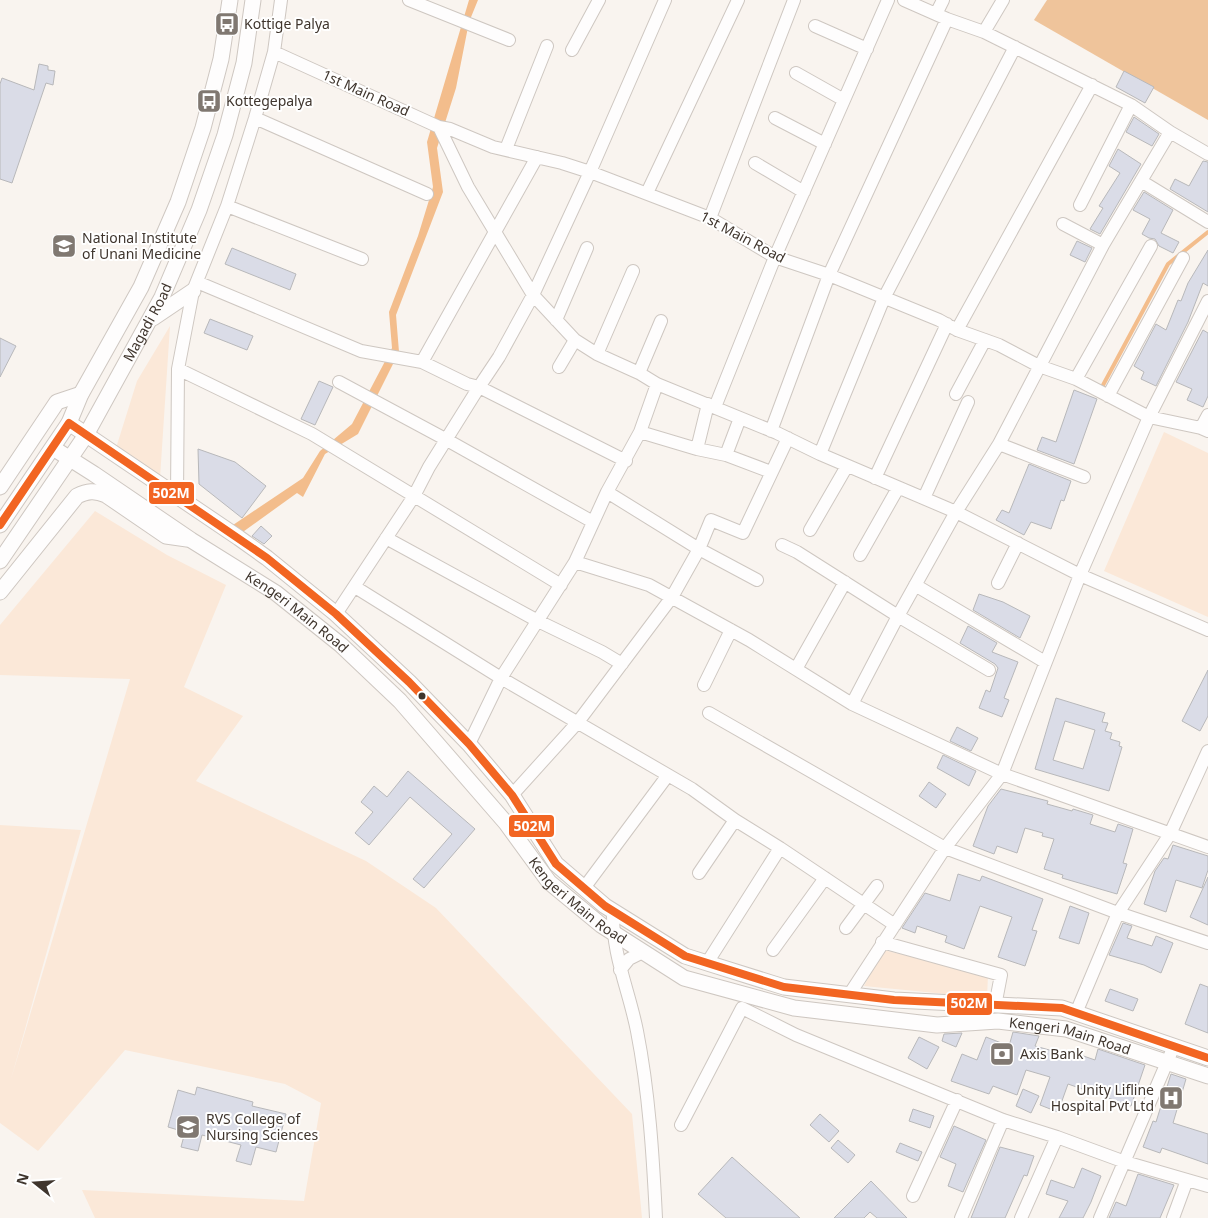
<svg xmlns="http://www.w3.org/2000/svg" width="1208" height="1218" font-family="'Noto Sans',sans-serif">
  <rect width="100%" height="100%" fill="#f9f4ef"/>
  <!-- green -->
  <path fill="#fbe8d8" d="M170,326L160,478L116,448L137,381Z
    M1164,432L1208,453V617L1104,571Z
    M95,511L167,555L226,585L184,687L243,716L196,781L366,861L436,908L632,1114L642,1218H95L82,1190L304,1201L321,1103L285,1084L125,1050L38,1151L0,1123V825L81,830L11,1079L130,679L0,675V625Z
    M883,950L988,975L987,998L864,986Z"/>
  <!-- forest -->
  <path fill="#efc49b" d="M1047,0H1208V120L1034,20Z"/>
  <!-- water -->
  <path fill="#f3bd8c" d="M469,0H478L469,22L456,88L437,148L443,192L396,315L399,352L358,434L325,454L303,497L297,493L240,534L230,527L303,478L320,451L352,424L392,348L389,312L418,236L433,187L427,142Z"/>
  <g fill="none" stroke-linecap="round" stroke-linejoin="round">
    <!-- stream -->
    <path stroke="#f3bd8c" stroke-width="4" d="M1102,387L1168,264L1208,232"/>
  </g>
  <!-- building -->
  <path fill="#dadce7" stroke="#b8b8ba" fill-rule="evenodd" d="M39,64L48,66V70L55,71L53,85L46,83L12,183L0,179V84L2,78L34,90Z
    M1124,71L1154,87L1145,103L1116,87Z
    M1134,117L1159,134L1152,146L1126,132Z
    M1118,149L1141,164L1100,234L1090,229L1103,208L1099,206L1120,173L1109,166Z
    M1203,161L1208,162V212L1170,189L1175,179L1189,186Z
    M1144,192L1173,210L1161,233L1179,242L1173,253L1159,246L1155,239L1149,238L1142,234L1150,219L1133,210Z
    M1077,241L1092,248L1085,262L1070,255Z
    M232,248L296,274L290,290L225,264Z
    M1208,250V286L1203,283L1188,322L1156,386L1141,379L1144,372L1134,366L1156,324L1166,330L1178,300L1181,301L1188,283Z
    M210,319L253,336L247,350L204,333Z
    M1203,330L1208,333V396L1203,407L1187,400L1192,389L1176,382Z
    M0,338L16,346L0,377Z
    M319,381L333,387L315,425L301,419Z
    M1074,390L1097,399L1074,464L1037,450L1042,437L1056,442Z
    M198,449L235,462L266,486L242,518L199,484Z
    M1029,464L1071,481L1064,501L1061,500L1051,529L1031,522L1024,535L996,520L1002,510L1009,513Z
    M261,526L272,536L264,544L252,536Z
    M979,594L1003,602L1030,616L1020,638L973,610Z
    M968,626L997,643L992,652L1018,662L1004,698L1009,700L1002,717L979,708L986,690L990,692L998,668L995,664L960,643Z
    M1208,670V716L1200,731L1182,721Z
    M1056,698L1105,713L1102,722L1108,723L1105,731L1112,733L1110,739L1120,742L1119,746L1122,747L1109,791L1035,769ZM1065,721L1095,730L1083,769L1053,760Z
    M957,727L978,738L971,751L950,741Z
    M943,755L976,771L969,786L937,768Z
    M408,771L475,829L424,888L413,879L452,834L410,797L369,845L355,833L373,812L361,802L374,786L387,797Z
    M929,782L946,794L936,808L919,796Z
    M1001,789L1048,801L1047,804L1072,811L1073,809L1093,815L1090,824L1115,832L1118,824L1133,829L1123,863L1127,864L1117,894L1062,878L1063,875L1044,869L1054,839L1042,836L1043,833L1025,828L1017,853L997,846L994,854L973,846L988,806Z
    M1173,845L1208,856V870L1202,888L1176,880L1166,912L1144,904L1155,871L1164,858L1168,859Z
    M958,874L980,881L982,876L1043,899L1032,930L1037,931L1025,966L998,957L1012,917L980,906L964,949L945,942L947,936L917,926L915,933L902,928L925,893L950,901Z
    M1208,877V925L1190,917Z
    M1070,906L1089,913L1079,944L1059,938Z
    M1123,923L1132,926L1127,938L1152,946L1156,936L1173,943L1161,973L1144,965L1109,955Z
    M1200,984L1208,987V1033L1185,1024Z
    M1110,989L1138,999L1133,1011L1105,1001Z
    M1013,1032L1039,1036L1035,1046L1071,1056L1072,1052L1095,1060L1098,1049L1145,1065L1131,1106L1068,1084L1058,1112L1040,1105L1050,1077L1026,1070L1017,1095L993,1086L989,1094L951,1081L962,1054L977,1060L986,1037L1009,1046Z
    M962,1033L956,1047L942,1041L944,1034Z
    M919,1037L939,1047L927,1069L908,1058Z
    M1171,1074L1186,1079L1173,1123L1208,1134V1164L1162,1148L1160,1153L1143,1147L1153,1121L1156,1122Z
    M197,1087L253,1102L252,1106L286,1114L276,1152L256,1147L251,1165L236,1161L241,1145L202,1135L198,1151L181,1147L185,1132L168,1127L178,1090L195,1095Z
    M1023,1089L1039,1096L1031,1113L1016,1106Z
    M913,1109L934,1116L930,1128L909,1121Z
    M820,1114L839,1131L829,1142L810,1125Z
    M954,1126L986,1140L963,1192L948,1186L956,1164L940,1157Z
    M838,1140L855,1155L848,1163L831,1148Z
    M900,1143L922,1152L918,1161L896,1152Z
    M1000,1147L1034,1156L1027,1176L1024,1175L1005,1218H971Z
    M732,1157L800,1218H726L698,1194Z
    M1082,1168L1101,1176L1091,1202L1083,1218H1059L1068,1201L1046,1194L1051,1180L1074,1188Z
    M1138,1174L1174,1185L1160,1218H1109L1116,1202L1126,1206Z
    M871,1181L907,1218H877L870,1212L864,1218H834Z"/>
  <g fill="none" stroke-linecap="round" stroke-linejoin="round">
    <defs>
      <path id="minor" d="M409,0L509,40
        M904,0L947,19L984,32
        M1003,0L984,32L1131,105L1170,132L1208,154
        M936,14L943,0
        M815,26L867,49
        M572,50L599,0
        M274,52L439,127L450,129L493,147L562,163L590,172L710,218L775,257L829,275L939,320L957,330L999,345L1039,366L1076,379L1149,417L1201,428L1208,431
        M796,73L844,100
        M255,118L427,194
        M775,118L825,144
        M439,127L468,187L533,295L575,340L597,354L639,373L657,384L777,433L820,454L956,512L1080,575L1208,630
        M506,149L547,46
        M755,163L804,192
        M1141,181L1208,222
        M647,193L738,0
        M1080,205L1131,105
        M227,206L362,259
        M710,218L794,0
        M1063,224L1103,245
        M197,282L361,351L422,362L467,384L479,387L626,461
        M556,320L587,248
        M957,330L1092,85
        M597,354L633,271
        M422,362L537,157
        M559,367L575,340
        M178,369L312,434L561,585
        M639,373L661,321
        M1076,379L1151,246
        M339,382L447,440L593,522
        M657,384L640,432L607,492L575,562L649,585L749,640L852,704L1002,774L1208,847
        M956,394L985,340
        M1108,396L1183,258
        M708,404L697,449L726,455L771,472
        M715,407L775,257L888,0
        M1201,428L1208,415
        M771,431L829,275L947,19
        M640,432L697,449
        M999,444L1084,477
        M820,454L884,298L1015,47
        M726,455L740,418
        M875,478L947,324
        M177,496L178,369L193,291L227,206L255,118L274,52L281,0
        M924,498L968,402
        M810,530L847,466
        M386,538L538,621L602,652L622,664
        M782,545L797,552L898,616L989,670
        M860,555L898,488
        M757,580L699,549L711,520L743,533L788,438
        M998,583L1018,543
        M915,585L1045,662
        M355,587L501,678L692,789L735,820L780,848L895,925
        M336,614L414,496L429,467L479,387L499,357L533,295L590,172L665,0
        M796,669L845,582
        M704,685L731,630
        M852,704L898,616L956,512L999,444L1103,245L1170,132
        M709,713L945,848L1118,913L1208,943
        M469,744L501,678L575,562
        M512,795L578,722L672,597L699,549L607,492
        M699,873L735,820
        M584,888L668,775
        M613,911C612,955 629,990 637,1031C649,1092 653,1156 656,1218
        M846,928L877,886
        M882,942L1001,975L995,1006
        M773,950L825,878
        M707,963L780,848
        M620,970L629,959L643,952
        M849,995L945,848L1002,774L1080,575L1149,417L1208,301
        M1076,1013L1118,913L1170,834L1208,751
        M681,1125L742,1008L796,1035L1003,1120L1057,1137L1125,1162L1208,1186
        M913,1196L957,1100
        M961,1218L1003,1120
        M1021,1218L1057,1137
        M1100,1218L1174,1046
        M1173,1218L1187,1180"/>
      <g id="major">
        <path d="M153,318L193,291"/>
        <path d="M69,423L239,538L267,558L336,614L409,682L469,744L512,795L556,864L605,906L685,956L784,987L894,1000L1062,1008L1208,1058"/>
        <path id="s1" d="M53,448L94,474L191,540L276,593L341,645L400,701L506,823L549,882L601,925L684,978L794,1008L937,1025L998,1021L1066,1029L1208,1076"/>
        <path d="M0,487L57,402L81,394"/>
        <path d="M0,525L69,423L81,394L141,287L178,202L203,128L221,59L230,0"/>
        <path id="s2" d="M0,561L86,435L162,297L199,210L225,135L244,63L253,0"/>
        <path d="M0,592L77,496C87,491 95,490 106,495L166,536L187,539"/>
      </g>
    </defs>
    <!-- minor casing -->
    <use href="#minor" stroke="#cec7c1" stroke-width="14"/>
    <!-- major casing -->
    <use href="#major" stroke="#cec7c1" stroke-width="17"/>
    <!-- minor -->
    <use href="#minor" stroke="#fefdfd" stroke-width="12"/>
    <!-- major -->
    <use href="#major" stroke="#fefdfd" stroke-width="15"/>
    <defs>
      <path id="bus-1" d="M0,525L69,423L267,558L336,614L409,682L469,744L512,795L556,864L605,906L685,956L784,987L894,1000L1062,1008L1208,1058"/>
    </defs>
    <!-- bus-1 casing -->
    <use href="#bus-1" stroke="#fff" stroke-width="11"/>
    <!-- bus-1 -->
    <use href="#bus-1" stroke="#f26522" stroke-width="8"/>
  </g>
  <!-- icons -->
  <defs>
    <symbol id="bus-square" viewBox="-11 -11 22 22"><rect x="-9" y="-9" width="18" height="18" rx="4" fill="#807871" stroke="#fff"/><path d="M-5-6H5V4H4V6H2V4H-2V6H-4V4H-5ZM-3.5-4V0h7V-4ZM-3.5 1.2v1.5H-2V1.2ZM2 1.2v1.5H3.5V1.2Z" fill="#fff"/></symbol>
    <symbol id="university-square" viewBox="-11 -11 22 22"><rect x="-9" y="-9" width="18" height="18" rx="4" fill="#807871" stroke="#fff"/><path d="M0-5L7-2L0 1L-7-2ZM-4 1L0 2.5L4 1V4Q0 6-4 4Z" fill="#fff"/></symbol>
    <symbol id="bank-square" viewBox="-11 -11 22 22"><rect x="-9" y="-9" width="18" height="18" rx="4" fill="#807871" stroke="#fff"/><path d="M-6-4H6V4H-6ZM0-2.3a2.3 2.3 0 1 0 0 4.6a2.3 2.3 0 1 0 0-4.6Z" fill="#fff"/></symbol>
    <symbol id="hospital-square" viewBox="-11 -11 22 22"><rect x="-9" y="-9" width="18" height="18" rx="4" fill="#807871" stroke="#fff"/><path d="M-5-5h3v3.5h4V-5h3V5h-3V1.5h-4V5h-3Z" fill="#fff"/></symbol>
  </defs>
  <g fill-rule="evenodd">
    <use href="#bus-square" x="213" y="10" width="28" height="28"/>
    <use href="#bus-square" x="195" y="87" width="28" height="28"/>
    <use href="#university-square" x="50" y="232" width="28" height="28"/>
    <use href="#bank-square" x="988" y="1040" width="28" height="28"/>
    <use href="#hospital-square" x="1157" y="1084" width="28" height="28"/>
    <use href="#university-square" x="174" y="1113" width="28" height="28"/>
  </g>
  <!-- markers -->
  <circle fill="#3f352d" stroke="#fff" stroke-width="2" cx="422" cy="696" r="4.5"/>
  <g text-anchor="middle" stroke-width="4" stroke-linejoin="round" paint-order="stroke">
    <!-- poi labels -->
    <g font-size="14" fill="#3f352d" stroke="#fff" text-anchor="start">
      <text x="244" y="29">Kottige Palya</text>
      <text x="226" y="106">Kottegepalya</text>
      <text x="82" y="243">National Institute<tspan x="82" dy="16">of Unani Medicine</tspan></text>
      <text x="1020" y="1059">Axis Bank</text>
      <text x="1154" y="1095" text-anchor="end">Unity Lifline<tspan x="1154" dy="16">Hospital Pvt Ltd</tspan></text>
      <text x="206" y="1124">RVS College of<tspan x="206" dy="16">Nursing Sciences</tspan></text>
    </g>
    <!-- street labels -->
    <g font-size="14" fill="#3f352d" stroke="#fff">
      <text transform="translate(366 93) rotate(24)" y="5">1st Main Road</text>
      <text transform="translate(743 237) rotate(28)" y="5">1st Main Road</text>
      <text dy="5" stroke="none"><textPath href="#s2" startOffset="281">Magadi Road</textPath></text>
      <text dy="5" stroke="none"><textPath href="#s1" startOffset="294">Kengeri Main Road</textPath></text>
      <text dy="5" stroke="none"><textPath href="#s1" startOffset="699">Kengeri Main Road</textPath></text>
      <text dy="5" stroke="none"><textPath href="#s1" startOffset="1224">Kengeri Main Road</textPath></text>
    </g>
  </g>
  <g stroke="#fff" stroke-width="2">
    <rect x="148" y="481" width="47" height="24" rx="5" fill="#f26522"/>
    <rect x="508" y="814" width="47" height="24" rx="5" fill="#f26522"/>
    <rect x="946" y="992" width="47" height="24" rx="5" fill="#f26522"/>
  </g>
  <g font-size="14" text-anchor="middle" font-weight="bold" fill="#fff">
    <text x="171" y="498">502M</text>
    <text x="532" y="831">502M</text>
    <text x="969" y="1008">502M</text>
  </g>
  <!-- north arrow -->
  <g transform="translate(35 1183) rotate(287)" stroke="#ffffff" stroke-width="4" paint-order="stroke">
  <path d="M0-4L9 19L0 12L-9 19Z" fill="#3f352d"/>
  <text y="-8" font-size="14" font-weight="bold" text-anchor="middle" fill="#3f352d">N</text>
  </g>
</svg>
